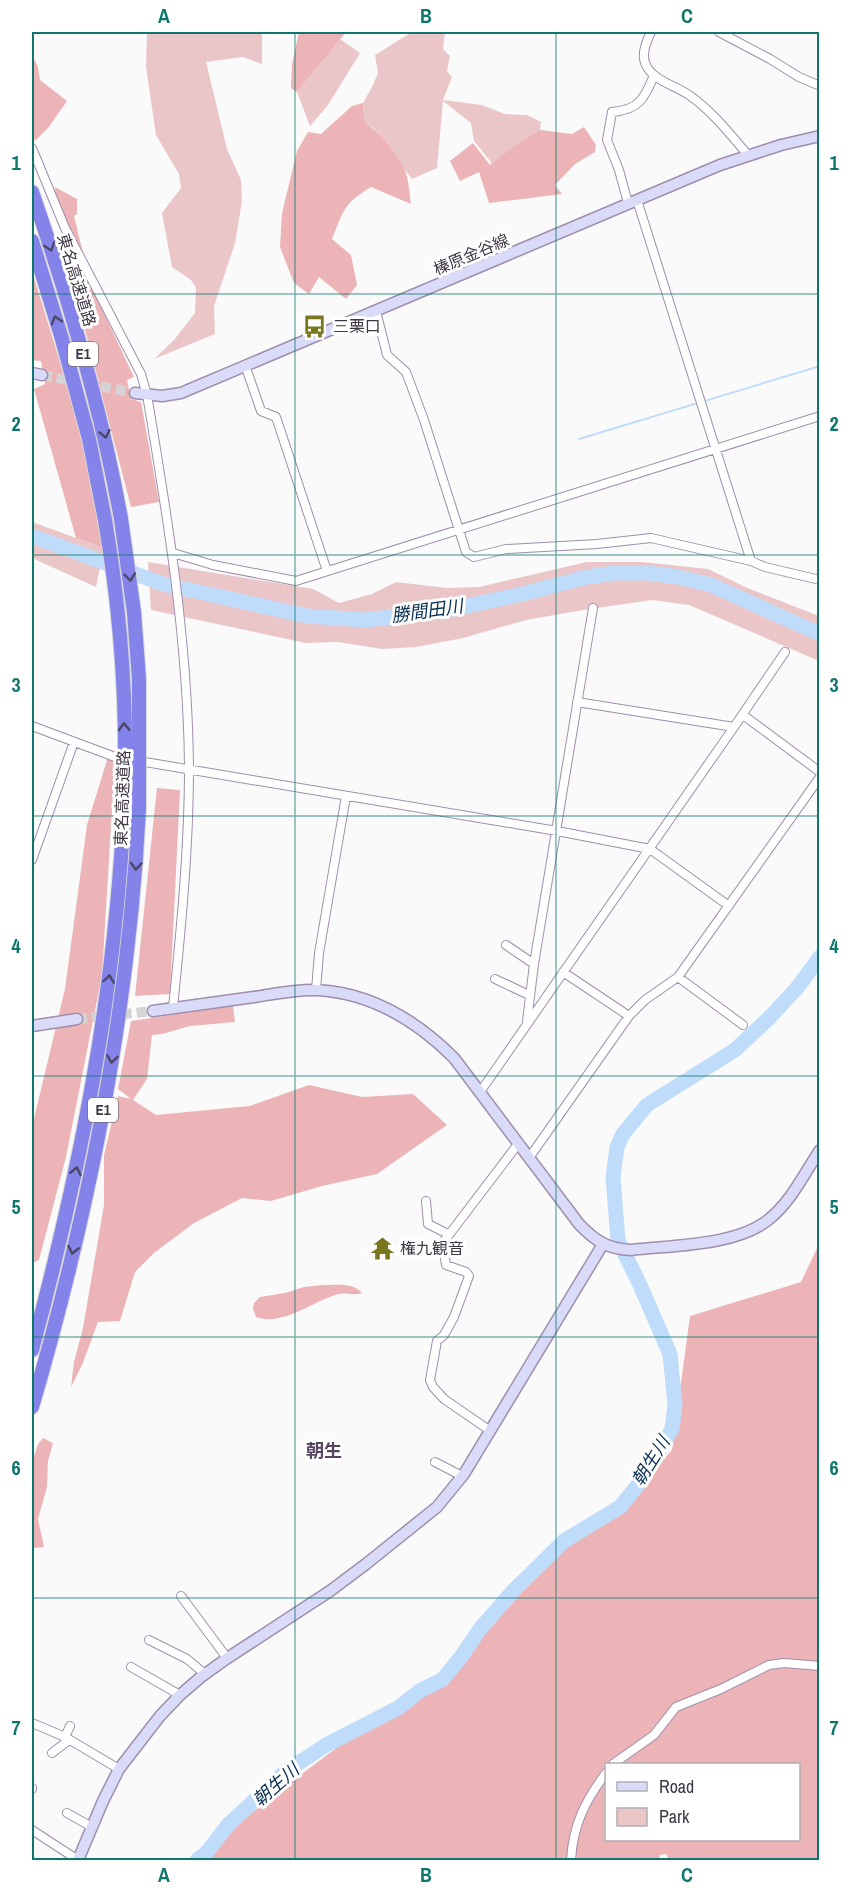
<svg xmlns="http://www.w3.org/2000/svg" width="851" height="1892" font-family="'Archivo Narrow','Noto Sans JP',sans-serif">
  <rect width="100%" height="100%" fill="#fafafa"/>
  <!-- green -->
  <path fill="#ebc6c8" d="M147,32H262V64L243,57L206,62L227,149L241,180L242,201L235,243L214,306L215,334L154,359L174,340L195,313L196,288L191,280L172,267L162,213L181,188L179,174L156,135L146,67Z
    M412,32H445L443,49L450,56L447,71L452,77L443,100L482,105L505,114L527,115L541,122L540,130L490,165L491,162L474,141L471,123L443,101L437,168L412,179L374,129L365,122L363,103L373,85L378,73L375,55Z
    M340,39L360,53L328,105L310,126L297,92Z
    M32,522L104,548L96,587L32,558Z
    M148,562L313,589L339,603L372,594L396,582L447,588L479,587L587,562H642L708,569L745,587L819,616V661L689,605L652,600L583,610L526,620L463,638L416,647L382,649L338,642L306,643L151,610Z"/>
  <!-- forest -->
  <path fill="#ecb4b7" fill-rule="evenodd" d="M299,32H346L297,92L291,88L292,64Z
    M32,54L38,67L40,80L67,101L48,128L35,141L32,134Z
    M363,103L365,122C379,133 394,150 403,166C409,178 409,191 411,204L371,187C343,204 344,210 332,239L351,255L357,285L346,299L319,277L309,294L294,283L280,247L282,213L297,151L308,132L321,134L352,106Z
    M584,127L596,145L595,152L575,164L555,185L562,194L489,203L479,172L460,181L450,161L473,143L490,165L516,145L540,130L572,134Z
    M55,187L77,199V214L74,216L83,253C72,235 55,208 55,187Z
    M62,241L84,271L134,377L127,380L131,399L141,402L159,502L131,507Z
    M32,271L78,421L104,548L76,538L34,389L45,384L41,361L32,360Z
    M108,757L115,760L102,975L66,1157L39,1260L32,1263V1127L65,989L87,825Z
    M157,788L180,790L170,994L135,996Z
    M233,1006L235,1022L190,1026L162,1034L152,1035L147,1079L133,1100L156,1115L250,1106L309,1085L362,1097L413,1094L447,1125L377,1174L322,1186L271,1201L242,1198L194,1223L154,1253L135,1272L120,1321L98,1322L82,1365L71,1387L74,1362L83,1328L104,1205V1155L118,1096L131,1099L118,1089L131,1021Z
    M819,1244V1860H669L666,1854L660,1855L659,1860H197L267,1800L371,1722L398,1708L453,1666L512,1604L549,1553L606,1522L672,1450L690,1316L801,1282ZM606,1764H798V1840H606Z
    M323,1285C336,1285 353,1282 362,1293C354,1296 347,1292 339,1294C314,1300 283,1327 256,1317L253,1309L254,1303L260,1297L285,1293L304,1287Z
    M43,1438L53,1443L48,1461L47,1487L38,1519L44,1547L34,1548L32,1551V1462L38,1444Z"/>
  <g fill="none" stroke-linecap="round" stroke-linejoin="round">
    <!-- stream -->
    <path stroke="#c0dcfb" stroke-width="2" d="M579,439L820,366"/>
    <!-- river -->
    <path stroke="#c0dcfb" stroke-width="15" d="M32,536L163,584L307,616L365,620L445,611L522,594L587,577L614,573H649L678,577L711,585L820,634
      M197,1860L207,1852L228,1825L285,1772L326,1745L398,1708L421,1690L442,1680L461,1657L480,1629L514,1590L564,1541L620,1507L642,1480L672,1429L675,1405L670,1354L640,1285L618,1240L613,1177L617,1147L623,1134L647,1105L735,1050L769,1018L797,988L820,957"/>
    <!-- secondary-tunnel -->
    <path stroke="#d5d3d6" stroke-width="10" stroke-dasharray="10 5" stroke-linecap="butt" d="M42,375L135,393
      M77,1019L153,1011"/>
    <defs>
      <path id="street" d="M651,32C646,42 640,56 647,67C655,81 676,86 689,95C712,111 730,134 748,155
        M719,32L770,59L799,77L820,86
        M32,148L65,228L141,374L147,395C168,519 188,642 189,768C189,848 181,929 173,1008
        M637,200L751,561
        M628,203L619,170L607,140L612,112C639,110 645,98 654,75
        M376,311L387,355L406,372L424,420L466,552L474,557L506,549L597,544L651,538L751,561L765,567L820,580
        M245,365L261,411L276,417L327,571
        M173,553L213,565L296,581L820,416
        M577,702L734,727L785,652
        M743,715L820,772
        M32,726L115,757L557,831L650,849L729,906
        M32,860L74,742
        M506,945L534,964
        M563,972L629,1016
        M678,977L743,1025
        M495,979L529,995
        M316,990L319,953L346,796
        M527,1021L534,964L593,608
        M480,1092L734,727
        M529,1158L629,1016L645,1000L678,977L820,777
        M426,1201L428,1224L448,1234
        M489,1430L444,1399L433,1387L430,1380L437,1341L444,1335L454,1317L469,1276L466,1272L446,1265L443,1245L445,1240L518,1144
        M435,1462L462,1476
        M181,1596L227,1658
        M149,1640L187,1659L205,1674
        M131,1667L180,1695
        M32,1723L65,1737L119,1769
        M65,1737L70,1726
        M52,1753L69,1740
        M613,1764L654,1735L676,1707L721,1689L769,1665L784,1663L820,1666
        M32,1788V1789
        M67,1813L92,1827
        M32,1830L78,1860
        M571,1860C573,1825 585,1801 606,1773"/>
      <path id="secondary" d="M32,373L42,375
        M135,393L162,396L181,393L720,165L781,145L820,136
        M153,1011C187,1006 220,1002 254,997C274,994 297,989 317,990C371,993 417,1021 454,1058L579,1224C595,1241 608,1249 631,1250C673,1245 735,1246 768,1220C791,1202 804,1174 820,1150
        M32,1026L77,1019
        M78,1860L103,1801L119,1769L160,1716L180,1695L201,1677L226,1659L330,1591L366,1564L437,1507L464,1474L603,1244"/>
      <path id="highway" d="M32,192C69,299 101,407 121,519
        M32,241L62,339L89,439L105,520
        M32,1350C80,1171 116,991 124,806
        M32,1407C89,1212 129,1011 139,808"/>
    </defs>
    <!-- street casing -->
    <use href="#street" stroke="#a08eac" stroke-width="10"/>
    <!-- secondary casing -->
    <use href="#secondary" stroke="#a08eac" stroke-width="13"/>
    <!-- highway casing -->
    <use href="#highway" stroke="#d9d7da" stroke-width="16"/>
    <!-- street -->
    <use href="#street" stroke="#fff" stroke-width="8"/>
    <!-- secondary -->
    <use href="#secondary" stroke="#dadaf9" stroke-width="10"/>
    <!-- highway -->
    <use href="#highway" stroke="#8383ea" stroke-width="14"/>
    <defs>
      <path id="highway-bridge" d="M121,519L134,612L139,679V808
        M105,520C121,614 128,710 124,806"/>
    </defs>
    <!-- highway-bridge casing -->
    <use href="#highway-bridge" stroke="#d9d7da" stroke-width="16" stroke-linecap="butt"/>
    <!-- highway-bridge -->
    <use href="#highway-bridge" stroke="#8383ea" stroke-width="14"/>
  </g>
  <!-- one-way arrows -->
  <defs><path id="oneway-chevron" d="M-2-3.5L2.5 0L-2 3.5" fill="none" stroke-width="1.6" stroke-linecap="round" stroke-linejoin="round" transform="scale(1.5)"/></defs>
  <g stroke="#4d4665">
    <use href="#oneway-chevron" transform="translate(50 247) rotate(72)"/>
    <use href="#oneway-chevron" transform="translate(56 320) rotate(-107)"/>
    <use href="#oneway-chevron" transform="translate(105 434) rotate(78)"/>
    <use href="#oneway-chevron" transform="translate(130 577) rotate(83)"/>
    <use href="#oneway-chevron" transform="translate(124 727) rotate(-92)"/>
    <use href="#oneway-chevron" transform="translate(136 866) rotate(94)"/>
    <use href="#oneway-chevron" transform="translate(109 979) rotate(-82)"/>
    <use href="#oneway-chevron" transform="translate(112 1059) rotate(99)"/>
    <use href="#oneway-chevron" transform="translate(76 1171) rotate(-78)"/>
    <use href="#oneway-chevron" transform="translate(73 1250) rotate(103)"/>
  </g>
  <!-- grid -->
  <path fill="none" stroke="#0f766e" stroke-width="1.5" stroke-opacity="0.55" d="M295,32V1860M556,32V1860M32,294H820M32,555H820M32,816H820M32,1076H820M32,1337H820M32,1598H820"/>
  <!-- icons -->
  <defs>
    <symbol id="bus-bare" viewBox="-9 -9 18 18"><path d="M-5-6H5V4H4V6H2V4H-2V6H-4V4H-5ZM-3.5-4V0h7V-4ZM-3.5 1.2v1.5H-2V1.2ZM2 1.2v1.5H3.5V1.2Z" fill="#78771d" stroke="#fff" stroke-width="2.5" paint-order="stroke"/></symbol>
    <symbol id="temple-bare" viewBox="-9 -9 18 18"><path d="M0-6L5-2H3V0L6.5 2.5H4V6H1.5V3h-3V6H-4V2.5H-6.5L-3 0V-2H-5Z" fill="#78771d" stroke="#fff" stroke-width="2.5" paint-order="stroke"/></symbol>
  </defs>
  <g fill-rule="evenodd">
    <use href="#bus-bare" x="298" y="310" width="33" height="33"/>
    <use href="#temple-bare" x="366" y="1232" width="33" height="33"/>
  </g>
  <g text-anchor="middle" stroke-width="6" stroke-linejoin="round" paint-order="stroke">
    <!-- shield labels -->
    <g fill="#fff" stroke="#79737c" stroke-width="1.5">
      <rect x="68" y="342" width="30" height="24" rx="4.5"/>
      <rect x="88" y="1098" width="30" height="24" rx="4.5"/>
    </g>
    <g font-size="15" font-weight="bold" fill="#3f3744">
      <text x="83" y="359">E1</text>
      <text x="103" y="1115">E1</text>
    </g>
    <!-- street labels -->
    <g font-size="16" fill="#3f3744" stroke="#fff">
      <text transform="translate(471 254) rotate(-23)" y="6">榛原金谷線</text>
      <text transform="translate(77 280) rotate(73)" y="6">東名高速道路</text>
      <text transform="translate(122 798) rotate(-88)" y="6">東名高速道路</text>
    </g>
    <!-- poi labels -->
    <g font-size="16" fill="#3f3744" stroke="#fff" text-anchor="start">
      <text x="333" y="332">三栗口</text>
      <text x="400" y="1254">権九観音</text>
    </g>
    <!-- water labels -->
    <g font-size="18" font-style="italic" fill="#062e50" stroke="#fff">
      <text transform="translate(427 611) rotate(-8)" y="6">勝間田川</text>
      <text transform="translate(651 1461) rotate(-58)" y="6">朝生川</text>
      <text transform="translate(276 1785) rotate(-41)" y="6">朝生川</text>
    </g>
    <!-- neighbourhood labels -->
    <g font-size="18" font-weight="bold" fill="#564560" stroke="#fff">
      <text x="324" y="1457">朝生</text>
    </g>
  </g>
  <!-- border -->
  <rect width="851" height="1892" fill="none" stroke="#ffffff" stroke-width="66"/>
  <!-- legend -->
  <rect x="605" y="1763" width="195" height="78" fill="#ffffff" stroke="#b2afb4" stroke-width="1.5"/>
  <rect x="617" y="1782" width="30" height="9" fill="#dadaf9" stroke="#b2afb4" stroke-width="1.5"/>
  <text x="659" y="1793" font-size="18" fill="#3f3744">Road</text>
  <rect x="617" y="1808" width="30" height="18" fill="#ebc6c8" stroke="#b2afb4" stroke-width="1.5"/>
  <text x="659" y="1823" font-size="18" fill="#3f3744">Park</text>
  <rect x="33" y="33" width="785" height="1826" fill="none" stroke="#0f766e" stroke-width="2"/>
  <g font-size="20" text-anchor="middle" font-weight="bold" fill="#0f766e">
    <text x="164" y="23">A</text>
    <text x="426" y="23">B</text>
    <text x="687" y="23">C</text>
    <text x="16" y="170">1</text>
    <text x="834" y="170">1</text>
    <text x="16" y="431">2</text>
    <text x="834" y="431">2</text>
    <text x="16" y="692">3</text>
    <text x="834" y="692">3</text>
    <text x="16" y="953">4</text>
    <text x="834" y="953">4</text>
    <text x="16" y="1214">5</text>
    <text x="834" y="1214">5</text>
    <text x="16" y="1475">6</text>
    <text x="834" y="1475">6</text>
    <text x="16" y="1735">7</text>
    <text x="834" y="1735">7</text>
    <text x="164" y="1882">A</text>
    <text x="426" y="1882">B</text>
    <text x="687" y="1882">C</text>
  </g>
</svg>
